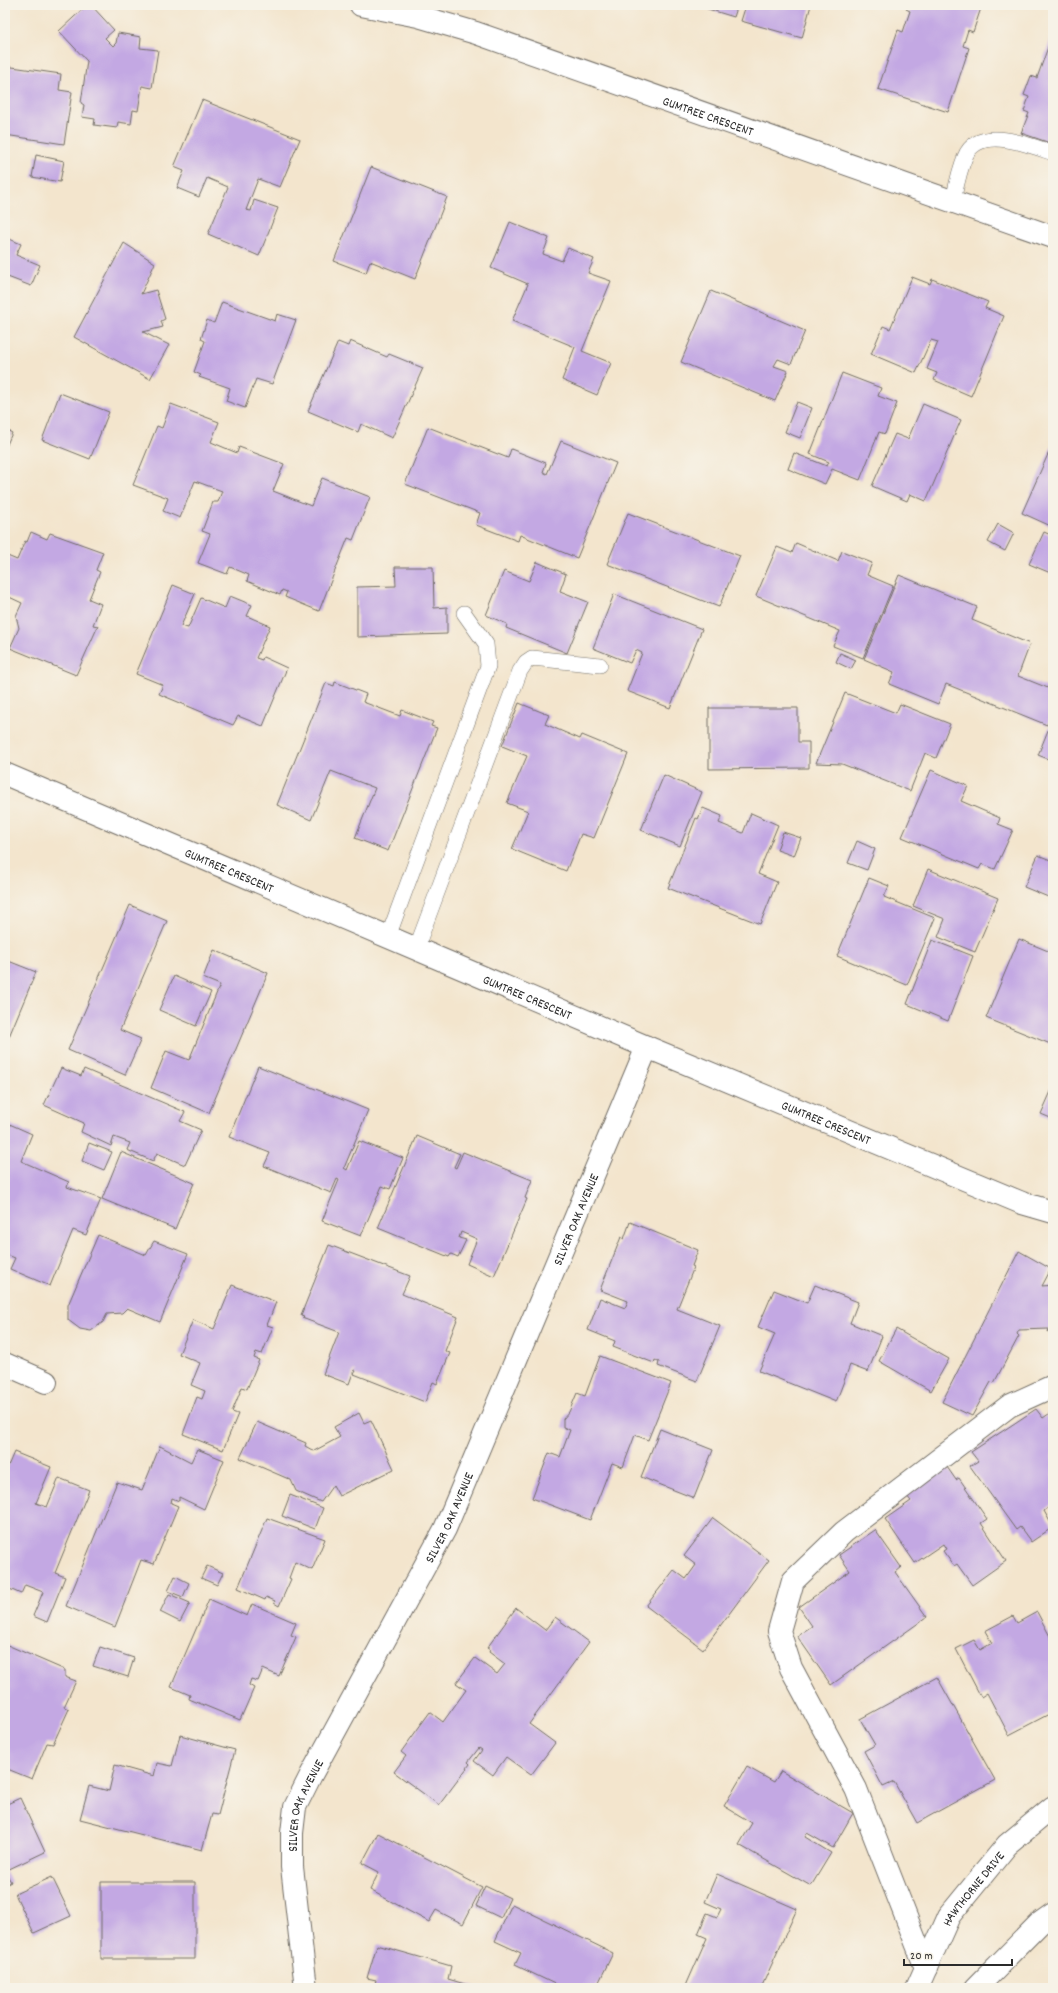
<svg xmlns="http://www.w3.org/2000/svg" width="1058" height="1993" font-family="Dekko,sans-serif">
  <rect width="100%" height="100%" fill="#f7f3e8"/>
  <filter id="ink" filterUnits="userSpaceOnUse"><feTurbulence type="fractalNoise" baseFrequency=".025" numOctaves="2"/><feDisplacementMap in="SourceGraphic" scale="8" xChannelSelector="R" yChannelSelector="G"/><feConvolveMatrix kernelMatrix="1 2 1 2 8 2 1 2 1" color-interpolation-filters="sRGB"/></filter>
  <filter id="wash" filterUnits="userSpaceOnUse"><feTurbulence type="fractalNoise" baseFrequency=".012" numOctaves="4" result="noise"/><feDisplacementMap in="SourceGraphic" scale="16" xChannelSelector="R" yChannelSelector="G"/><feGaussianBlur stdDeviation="0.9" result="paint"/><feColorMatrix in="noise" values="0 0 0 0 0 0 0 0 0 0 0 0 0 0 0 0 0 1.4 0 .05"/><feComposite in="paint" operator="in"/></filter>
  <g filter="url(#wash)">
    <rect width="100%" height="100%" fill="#f3e5cd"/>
    <g id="blocks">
      <!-- building -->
      <path fill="#c3a8e3" d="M87,5H91L114,30L105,38L113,46L116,43L118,33L141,37L140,48L158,50L152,88L142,86L138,111L133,110L131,124L118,122L117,128L94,125L95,119L82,117L84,105L81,103L87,61L59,31Z
        M695,5H738L734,17Z
        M746,5H811L802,38L741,21Z
        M908,5H982L973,32L968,30L963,46L969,48L948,112L878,89L898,30L903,32L910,11L906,9Z
        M1053,33V144L1021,133L1029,113L1024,111L1029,97L1024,95L1031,76L1037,78Z
        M5,66L61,74L59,90L72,92L64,144L5,135Z
        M202,100L300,139L280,187L258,179L246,210L251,211L254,200L278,208L259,256L208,234L228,187L207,178L199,197L177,188L184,171L174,167Z
        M36,155L64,161L60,182L32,177Z
        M371,167L447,197L415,279L370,261L366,273L334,261Z
        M510,222L549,238L543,254L562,261L568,248L594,259L588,273L611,281L582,351L611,363L597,395L562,380L575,347L512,321L528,284L491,268Z
        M5,237L21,244L16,255L40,265L31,286L5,276Z
        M124,243L155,263L141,294L156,290L165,319L161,321L163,327L143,332L169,345L150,379L74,337Z
        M912,277L930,284L932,279L988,302L985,308L1004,316L971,396L934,380L937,373L927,369L938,342L931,340L916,373L871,354L883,326L890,329Z
        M711,291L805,331L791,364L778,359L774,366L788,371L775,401L681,362Z
        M222,302L275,321L277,314L296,320L272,384L256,379L245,408L226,401L230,388L199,377L201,375L194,372L205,341L201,339L207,320L214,323Z
        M350,341L387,357L389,354L423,368L392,438L361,424L358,432L308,411L338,342L348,346Z
        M842,373L881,388L878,396L897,403L885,434L879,432L860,480L832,469L825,484L788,469L794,453L827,466L829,462L810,454Z
        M60,393L109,412L90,459L42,440Z
        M797,402L812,408L800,438L785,432Z
        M171,404L219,422L211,442L237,453L239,447L284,464L273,491L311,506L322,478L370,497L353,540L348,538L319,611L285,597L287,592L282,590L280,595L247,581L249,575L230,567L227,574L198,563L210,534L202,531L213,502H218L222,491L195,481L180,518L163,511L168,498L133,485L157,426L162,428Z
        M923,404L961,420L926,501L910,494L907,501L872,486L895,434L908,439Z
        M428,427L508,458L511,449L546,463L543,472L547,474L561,441L616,463L577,558L520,535L518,541L476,525L480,513L405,484Z
        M5,429L12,433L5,449Z
        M1053,443V527L1022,513Z
        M628,513L740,556L719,607L607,564Z
        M998,524L1014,533L1005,551L988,542Z
        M31,532L47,539L50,533L103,552L96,570L100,572L89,599L101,604L93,625L98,626L76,675L10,648L19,628L16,616L22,603L5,595V555L17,560L25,541L27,542Z
        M1044,532L1053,536V574L1029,564Z
        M796,543L838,561L842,551L872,563L867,575L893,586L863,658L833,646L840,631L756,596L777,547L792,553Z
        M537,562L566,574L560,591L588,602L567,653L506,628L507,624L486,615L504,571L529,581Z
        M395,567H433L434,608L447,607V634L357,637V587L396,586Z
        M899,575L977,607L972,620L1030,644L1018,676L1053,690V712L1047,725L946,684L938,704L889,684L894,672L864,659Z
        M173,585L195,594L181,626L188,628L201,598L225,608L230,596L252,605L247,616L270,626L256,658L262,660L263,657L287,668L263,726L238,716L233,725L159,694L163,685L136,674Z
        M614,594L702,629L670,708L627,691L642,653L636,650L630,663L593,648Z
        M840,653L856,660L851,669L836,662Z
        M335,682L366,694L363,702L400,716L402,710L433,722L431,726L437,728L388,851L355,838L375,788L331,771L311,820L277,805L326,683L334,686Z
        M845,693L896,713L900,704L950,724L936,758L925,753L910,791L842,764L816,763Z
        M519,703L549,715L545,724L580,739L582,735L628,754L594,838L581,834L566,871L512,849L528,811L507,803L527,756L502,746Z
        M709,708H798V742H809V768L709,769Z
        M1053,718V761L1038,755Z
        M931,770L968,786L961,801L1000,818L998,824L1013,830L995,869L982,864L979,869L902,837Z
        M664,775L702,792L680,846L641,830Z
        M703,808L722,816L719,823L743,833L751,813L778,825L758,874L777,882L760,924L668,888L696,818L698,819Z
        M783,832L801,838L794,856L777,850Z
        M857,841L875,849L867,870L848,863Z
        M1038,855L1053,861V899L1024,887Z
        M928,869L998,898L975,952L938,937L945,919L913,906Z
        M869,878L889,886L884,897L935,918L907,985L837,956Z
        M130,905L167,921L120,1030L141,1039L125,1075L68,1050Z
        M1019,939L1053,953V1045L986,1018Z
        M932,940L973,956L948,1021L907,1004Z
        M214,950L268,973L209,1113L151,1088L166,1051L189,1060L220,985L203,978Z
        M6,960L36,972L5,1046V964Z
        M174,976L211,992L196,1026L159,1010Z
        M258,1066L368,1110L344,1168L347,1170L359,1141L403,1158L390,1189L382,1186L361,1236L322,1221L339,1180L337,1179L331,1193L264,1166L270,1153L229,1137Z
        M61,1068L81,1076L84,1069L185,1112L180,1121L201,1130L185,1165L157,1153L153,1161L127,1150L130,1143L114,1137L111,1146L81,1132L84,1123L44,1105Z
        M1053,1087V1119L1041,1114Z
        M5,1122L32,1134L21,1161L69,1182L67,1187L101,1199L86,1235L73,1230L50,1286L10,1269L15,1258L5,1254Z
        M417,1136L460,1154L454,1167L456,1168L463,1152L532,1180L525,1198L527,1199L494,1276L467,1264L477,1239L461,1232L459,1238L466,1240L458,1257L451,1254L449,1257L378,1228Z
        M89,1143L112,1152L104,1170L82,1161Z
        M121,1152L194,1183L175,1229L102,1199Z
        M630,1222L698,1250L692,1266L694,1267L677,1309L720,1326L697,1381L658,1366L659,1362L655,1360L654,1363L613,1347L615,1341L588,1330L600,1298L625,1308L628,1301L600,1290L621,1237L624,1239Z
        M98,1235L146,1255L154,1241L188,1254L160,1322L127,1308L122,1313L107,1314L103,1322L91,1331L80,1329L68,1320V1305Z
        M329,1245L410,1276L402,1294L458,1317L445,1351L450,1353L437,1384L433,1382L425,1402L354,1374L356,1371L354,1370L349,1384L323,1374L339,1332L302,1318L304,1316L301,1315Z
        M1019,1251L1051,1269L1042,1286L1053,1285V1332H1048L1049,1329L1019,1330L1017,1334L1019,1336L994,1383L991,1382L972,1416L942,1402Z
        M232,1285L276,1302L267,1325L273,1327L262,1354L256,1352L254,1358L259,1360L247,1389L242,1387L232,1412L238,1414L223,1450L183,1434L197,1397L202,1399L205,1391L191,1385L200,1363L179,1354L193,1320L214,1329Z
        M815,1285L858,1302L850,1323L882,1336L868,1372L850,1365L836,1402L759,1371L775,1334L758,1327L774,1290L807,1303Z
        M896,1329L949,1359L931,1391L879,1361Z
        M600,1356L671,1383L648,1440L635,1435L623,1467L612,1463L590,1520L532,1498L549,1453L560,1457L570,1430L563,1427V1419L569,1412L577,1393L585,1396Z
        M1036,1409L1043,1418L1053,1411V1504L1044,1511L1053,1527L1031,1542L1020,1527L1016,1530L970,1466L978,1461L971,1452Z
        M359,1413L364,1423L371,1420L394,1469L339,1496L333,1485L321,1502L296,1491L291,1480L240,1458L257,1422L306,1443L305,1446L314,1451L340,1437L334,1427Z
        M660,1429L713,1450L694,1498L641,1477Z
        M160,1446L191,1462L197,1449L224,1460L204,1509L179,1497V1501L172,1498L171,1503L178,1506L154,1564L141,1560L115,1627L66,1606L117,1482L142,1490Z
        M14,1452L51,1467L36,1503L47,1507L59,1478L89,1490L55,1573L65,1577L47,1622L33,1616L43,1592L25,1585L21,1594L5,1587V1473Z
        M947,1467L956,1480L959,1478L987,1519L981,1523L1006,1561L972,1585L957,1564L954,1566L943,1551L946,1549L943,1544L915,1563L885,1519L911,1501L906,1495Z
        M290,1495L323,1508L315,1529L282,1516Z
        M267,1518L325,1539L312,1570L295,1562L289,1578L291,1579L279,1606L274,1603L275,1601L266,1597L265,1600L238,1588Z
        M713,1518L769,1560L703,1649L646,1606L674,1570L686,1579L696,1565L684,1556Z
        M875,1530L901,1567L895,1572L927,1617L831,1685L797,1636L812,1626L799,1607L850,1571L839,1555Z
        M207,1566L223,1573L217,1585L201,1578Z
        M175,1576L189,1583L183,1597L168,1591Z
        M169,1594L190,1603L180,1622L160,1612Z
        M209,1599L247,1616L252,1604L296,1623L291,1635L296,1637L279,1676L263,1669L258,1681L251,1679L249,1685L254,1688L240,1720L189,1699L190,1695L171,1687Z
        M516,1608L545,1630L555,1617L589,1642L529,1724L555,1743L531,1775L506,1757L493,1775L474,1761L482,1750L479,1748L468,1762L470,1764L439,1805L394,1772L406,1756L401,1752L430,1712L443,1722L466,1690L456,1683L475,1658L497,1674L505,1664L489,1652L490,1650L487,1648Z
        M1037,1612L1053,1642V1712L1009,1735L987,1693L981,1697L956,1649L974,1640L980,1650L992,1643L985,1631L1013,1616L1017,1623Z
        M5,1644L65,1670V1677L76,1681L64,1707L69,1709L53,1744L47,1743L32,1779L5,1768Z
        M100,1647L134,1658L128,1677L93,1666Z
        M937,1677L995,1780L917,1823L894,1782L883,1787L864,1751L875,1745L860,1719Z
        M180,1735L235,1750L218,1815L212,1814L202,1850L80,1819L89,1786L109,1791L115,1765L154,1776L157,1763L172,1766Z
        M747,1767L774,1782L781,1771L853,1813L833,1848L807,1833L805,1837L831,1853L811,1886L739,1845L752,1823L724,1806Z
        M20,1798L45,1852L5,1871L11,1882L5,1885V1805Z
        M378,1833L482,1887L463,1924L436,1910L429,1922L370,1890L379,1872L362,1863Z
        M717,1874L797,1909L761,1988H685L707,1938L698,1934L707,1913L717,1917L721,1909L705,1902Z
        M52,1877L71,1916L34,1933L15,1894Z
        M101,1882H195V1959H101Z
        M485,1886L510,1898L501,1918L476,1906Z
        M512,1904L613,1953L596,1988H563L515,1965L521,1953L495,1941Z
        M377,1945L451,1966L448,1979L478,1988H374L376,1980L367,1978Z"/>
    </g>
  </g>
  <g filter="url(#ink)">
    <use href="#blocks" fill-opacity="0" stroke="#716c64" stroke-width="1"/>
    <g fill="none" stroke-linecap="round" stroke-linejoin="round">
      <defs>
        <path id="lane" d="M953,201C956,187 959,171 965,157C978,124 1029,145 1053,153
          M388,937L488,666L486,644L464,613
          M416,949L520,671L526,662L532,658L600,665"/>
        <g id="street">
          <path id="s1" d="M361,5L418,16L476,33L1053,237"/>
          <path id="s2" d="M5,774L647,1047L1022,1203L1053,1212"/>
          <path d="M5,1364L46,1382"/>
          <path d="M926,1968L856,1789L791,1668L779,1631L793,1581L844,1532L1009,1406L1053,1386"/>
          <path id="s3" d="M306,1988L292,1867V1833L295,1807L311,1775L445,1529L647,1047"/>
          <path id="s4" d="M917,1988L949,1916L1007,1845L1053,1807"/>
          <path d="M976,1988L1039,1924L1053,1914"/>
        </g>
      </defs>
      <!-- lane casing -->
      <use href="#lane" stroke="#716c64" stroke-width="16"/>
      <!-- street casing -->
      <use href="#street" stroke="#716c64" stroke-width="24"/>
      <!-- lane -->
      <use href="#lane" stroke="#fff" stroke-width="15"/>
      <!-- street -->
      <use href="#street" stroke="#fff" stroke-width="22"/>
    </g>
  </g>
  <g text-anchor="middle" stroke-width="3.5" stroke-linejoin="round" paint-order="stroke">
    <!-- street labels -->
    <g font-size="13" fill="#2b2b2b" stroke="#f7f3e8">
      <text dy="5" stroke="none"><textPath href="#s1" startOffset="365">GUMTREE CRESCENT</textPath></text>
      <text dy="5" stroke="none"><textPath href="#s2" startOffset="244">GUMTREE CRESCENT</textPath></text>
      <text dy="5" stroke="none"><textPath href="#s2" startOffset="568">GUMTREE CRESCENT</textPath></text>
      <text dy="5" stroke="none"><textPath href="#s2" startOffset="892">GUMTREE CRESCENT</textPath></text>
      <text dy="5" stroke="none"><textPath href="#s3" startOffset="834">SILVER OAK AVENUE</textPath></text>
      <text dy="5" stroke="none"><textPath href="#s3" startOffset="510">SILVER OAK AVENUE</textPath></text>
      <text dy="5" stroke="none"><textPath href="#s3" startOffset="186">SILVER OAK AVENUE</textPath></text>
      <text dy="5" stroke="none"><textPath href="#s4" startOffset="115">HAWTHORNE DRIVE</textPath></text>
    </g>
  </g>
  <!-- margin -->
  <rect width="1058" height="1993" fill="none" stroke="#f7f3e8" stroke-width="20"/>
  <!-- scale -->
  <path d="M904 1959v6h108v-6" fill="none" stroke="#2b2b2b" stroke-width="2"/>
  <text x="910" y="1959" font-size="12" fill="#2b2b2b" stroke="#f7f3e8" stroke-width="3" paint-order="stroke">20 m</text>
</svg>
